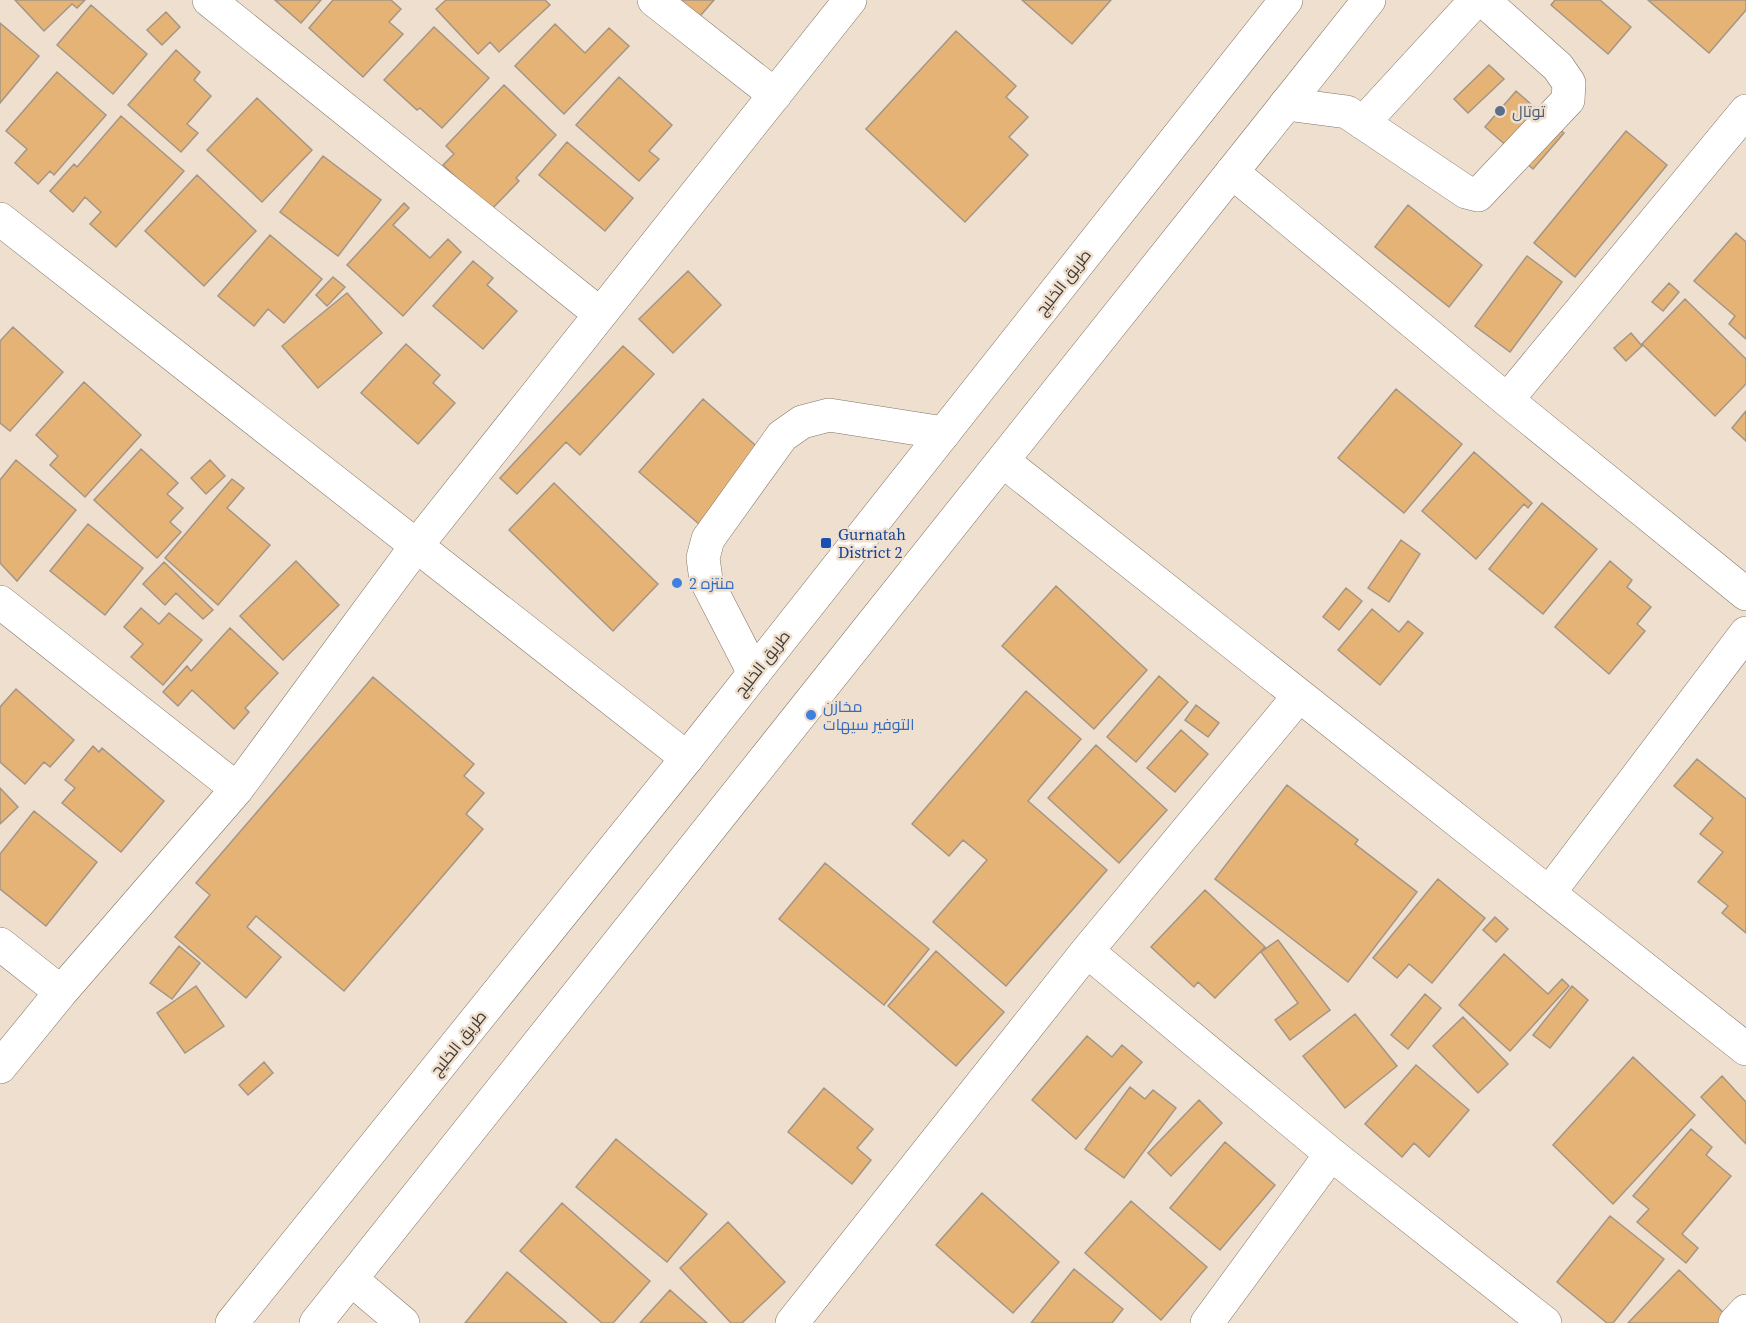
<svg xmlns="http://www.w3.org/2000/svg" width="1746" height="1323" font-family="'Source Serif 4',Cairo,serif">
  <rect width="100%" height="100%" fill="#efdfce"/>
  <!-- building -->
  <path fill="#e6b377" stroke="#a49585" stroke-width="1.5" d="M15,0H85L77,8L72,4L44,31Z
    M275,0H321L301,23Z
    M391,0L401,9L389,22L403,34L363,77L309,28L333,0Z
    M446,0H545L550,5L499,52L490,42L478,54L436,9Z
    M669,0H714L695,22Z
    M1022,0H1111L1072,44Z
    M1555,0H1600L1631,27L1608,54L1551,5Z
    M1648,0H1746V10L1709,53Z
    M91,5L147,54L113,94L57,45Z
    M166,12L180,27L162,45L147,30Z
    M0,23L39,56L0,103Z
    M555,24L585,53L609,28L629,46L564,114L515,66Z
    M434,27L489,78L442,128L420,108L417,110L384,80Z
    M956,31L1016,86L1006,97L1028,117L1009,137L1028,155L965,222L866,129Z
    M176,50L200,72L194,80L211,96L187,124L198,133L181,152L128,105Z
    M1489,65L1504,79L1468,113L1454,99Z
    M57,72L106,115L54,175L50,171L38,184L15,163L27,149L6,131Z
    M619,77L672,125L649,151L659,159L639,181L576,125Z
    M504,85L556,135L516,178L519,181L491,210L443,165L454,154L446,146Z
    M1516,91L1564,133L1533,169L1485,127Z
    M257,98L312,150L262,202L207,150Z
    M121,116L184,171L116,247L90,224L101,212L85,197L73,212L50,191L74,164L77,167Z
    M1626,131L1667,165L1575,277L1534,243Z
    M567,142L633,198L605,231L539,175Z
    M323,156L381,200L338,256L280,212Z
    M197,175L256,231L204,286L145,231Z
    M404,203L409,208L393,225L430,258L448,239L461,252L403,316L347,265Z
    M1408,205L1482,265L1449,307L1375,247Z
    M1736,233L1746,242V339L1729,324L1735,316L1694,281Z
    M270,235L322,279L284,323L268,309L254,326L218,296Z
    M1527,256L1562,282L1510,352L1475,326Z
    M473,261L493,278L487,285L517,311L483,349L433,306Z
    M688,271L721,305L673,353L639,319Z
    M333,277L345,287L327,306L316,295Z
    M1669,283L1679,292L1663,311L1652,302Z
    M347,293L382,333L318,388L282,346Z
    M1685,299L1746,359V384L1715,416L1642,344Z
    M13,327L63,372L10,431L0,423V341Z
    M1631,333L1642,346L1626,361L1614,348Z
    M406,344L440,375L433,383L455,403L418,444L361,393Z
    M623,346L654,374L580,455L566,442L517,494L500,478Z
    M84,382L141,435L85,497L50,465L58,456L36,435Z
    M1396,389L1462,444L1404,513L1338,458Z
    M703,399L762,451L699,524L639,472Z
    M1746,411V441L1732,428Z
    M141,449L178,483L167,494L183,508L170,522L181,532L157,558L94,500Z
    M1474,452L1532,503L1528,508L1524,504L1476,559L1422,511Z
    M16,460L76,510L17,581L0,563V480Z
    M210,460L225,476L206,494L191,478Z
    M232,479L244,488L227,508L270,545L218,605L165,558Z
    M554,483L658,584L613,631L509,530Z
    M1542,503L1597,549L1543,614L1489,569Z
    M88,524L143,568L105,615L50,571Z
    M1401,540L1420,554L1389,602L1368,588Z
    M296,561L339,605L283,660L240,616Z
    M1610,561L1632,580L1627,587L1651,607L1637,624L1645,631L1609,674L1555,627Z
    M164,562L213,610L203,619L176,593L165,605L143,584Z
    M1056,586L1147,670L1094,729L1002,646Z
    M1346,588L1362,601L1339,630L1323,617Z
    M141,608L159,624L169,613L202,640L163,685L131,657L143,644L124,627Z
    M1372,609L1399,632L1408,621L1423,633L1380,685L1338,650Z
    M230,628L278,673L245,708L249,712L234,729L192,690L178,706L163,692L187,666L191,671Z
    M1159,676L1188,702L1136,762L1107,737Z
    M373,677L474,764L464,776L484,793L466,814L483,829L344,991L256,916L247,927L281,957L246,998L175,937L210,895L196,883Z
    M16,689L74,740L50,767L44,762L25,784L0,762V707Z
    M1026,691L1081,739L1028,801L1107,870L1006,986L933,922L987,860L963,840L949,856L912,824Z
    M1196,705L1219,723L1208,737L1185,720Z
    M1181,730L1208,754L1175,792L1147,768Z
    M1096,745L1167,810L1119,863L1048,798Z
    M93,746L99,752L102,748L164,801L121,852L62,803L75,788L65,780Z
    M1697,759L1746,799V933L1722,913L1728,906L1698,882L1723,852L1700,834L1713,818L1674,786Z
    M1287,785L1358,840L1355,844L1417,892L1348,982L1215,879Z
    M0,788L18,807L0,824Z
    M34,811L97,862L46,926L0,889V854Z
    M825,863L929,949L884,1005L779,919Z
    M1438,879L1485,918L1432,983L1409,964L1397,978L1373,958Z
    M1205,890L1265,947L1215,998L1198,982L1194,987L1151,947Z
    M1495,917L1508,929L1496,942L1483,930Z
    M1278,940L1330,1010L1290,1040L1275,1020L1298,1003L1261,952Z
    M179,946L200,963L172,999L150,983Z
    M936,951L1004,1012L956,1066L888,1006Z
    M1504,954L1548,994L1562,979L1569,986L1510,1051L1459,1005Z
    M196,986L224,1026L185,1053L157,1013Z
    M1572,986L1588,1000L1550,1048L1533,1035Z
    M1425,994L1441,1008L1408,1049L1391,1035Z
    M1355,1014L1397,1066L1345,1108L1303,1056Z
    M1463,1017L1508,1064L1478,1093L1433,1046Z
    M1087,1036L1112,1057L1122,1045L1142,1062L1076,1139L1032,1100Z
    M1633,1057L1695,1115L1613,1204L1553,1145Z
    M264,1062L273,1073L248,1095L239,1085Z
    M1416,1065L1469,1110L1429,1157L1414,1143L1402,1157L1365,1124Z
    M1722,1076L1746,1102V1144L1701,1097Z
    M1130,1087L1145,1099L1153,1090L1176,1108L1124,1178L1085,1149Z
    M824,1088L873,1129L857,1148L871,1160L852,1184L788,1132Z
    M1199,1100L1222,1123L1171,1176L1148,1153Z
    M1691,1129L1712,1147L1706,1155L1731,1176L1682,1234L1698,1248L1686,1263L1637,1222L1649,1209L1633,1196Z
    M616,1139L707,1214L667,1262L576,1187Z
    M1225,1142L1275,1185L1220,1250L1170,1208Z
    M982,1193L1059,1262L1013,1313L936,1245Z
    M1131,1201L1207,1267L1161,1320L1085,1253Z
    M562,1203L650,1281L613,1323H602L520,1251Z
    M1610,1216L1664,1259L1613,1323H1607L1557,1282Z
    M728,1222L785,1282L742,1323H731L680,1268Z
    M1074,1269L1123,1309L1112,1323H1031Z
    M1679,1270L1729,1318L1724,1323H1628Z
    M507,1272L567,1323H465Z
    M670,1290L707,1323H640Z"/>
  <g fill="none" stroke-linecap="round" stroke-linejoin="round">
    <defs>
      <path id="minor" d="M209,0L600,314
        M654,0L775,95
        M1286,104L1347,112L1466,192L1478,195L1568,100L1569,83L1558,67L1483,0
        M1363,123L1476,0
        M1232,172L1507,400L1746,594
        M0,219L687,758
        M1507,400L1746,111
        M1003,461L1746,1049
        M0,602L237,789
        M754,673L706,580L703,558L708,539L782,436L802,422L829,415L944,433
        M1549,893L1746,633
        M0,944L61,992
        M1087,951L1331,1154L1545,1323
        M0,1067L61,992L237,789L417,545L850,0
        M351,1279L403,1323
        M792,1323L1087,951L1299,696
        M1207,1323L1331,1154
        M1735,1323L1746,1311"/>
      <path id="major" d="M232,1323L687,758L1286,0
        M316,1323L1369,0"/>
    </defs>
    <!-- minor casing -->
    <use href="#minor" stroke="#837565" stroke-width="34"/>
    <!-- major casing -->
    <use href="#major" stroke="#837565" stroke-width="34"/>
    <!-- minor -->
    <use href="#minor" stroke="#fff" stroke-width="33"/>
    <!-- major -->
    <use href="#major" stroke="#fff" stroke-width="33"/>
  </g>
  <!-- markers -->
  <circle fill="#5c6f8a" stroke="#efdfce" stroke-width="2" cx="1500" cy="111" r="6"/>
  <rect fill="#1a4fb4" stroke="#efdfce" stroke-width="2" x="820" y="537" width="12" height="12" rx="3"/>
  <g fill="#3f7fe0" stroke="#efdfce" stroke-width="2">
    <circle cx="677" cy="583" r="6"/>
    <circle cx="811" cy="715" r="6"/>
  </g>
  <g text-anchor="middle" stroke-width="5" stroke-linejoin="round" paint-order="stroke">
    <!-- service labels -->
    <g font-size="16" fill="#4e5e75" stroke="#efdfce" text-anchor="start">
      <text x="1512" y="117">توتال</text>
    </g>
    <!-- street labels -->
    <g font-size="16" fill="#3f3932" stroke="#efdfce">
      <text transform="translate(1063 282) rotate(-52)" y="6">طريق الخليج</text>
      <text transform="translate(762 663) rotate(-52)" y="6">طريق الخليج</text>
      <text transform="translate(458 1043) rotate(-51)" y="6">طريق الخليج</text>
    </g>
    <!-- transit labels -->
    <g font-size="16" fill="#164399" stroke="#efdfce" text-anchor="start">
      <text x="838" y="540">Gurnatah<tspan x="838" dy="18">District 2</tspan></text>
    </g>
    <!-- shop labels -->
    <g font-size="16" fill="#366cbe" stroke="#efdfce" text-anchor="start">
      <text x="689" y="589">منتزه 2</text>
      <text x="823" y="712">مخازن<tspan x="823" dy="18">التوفير سيهات</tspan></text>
    </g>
  </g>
</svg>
